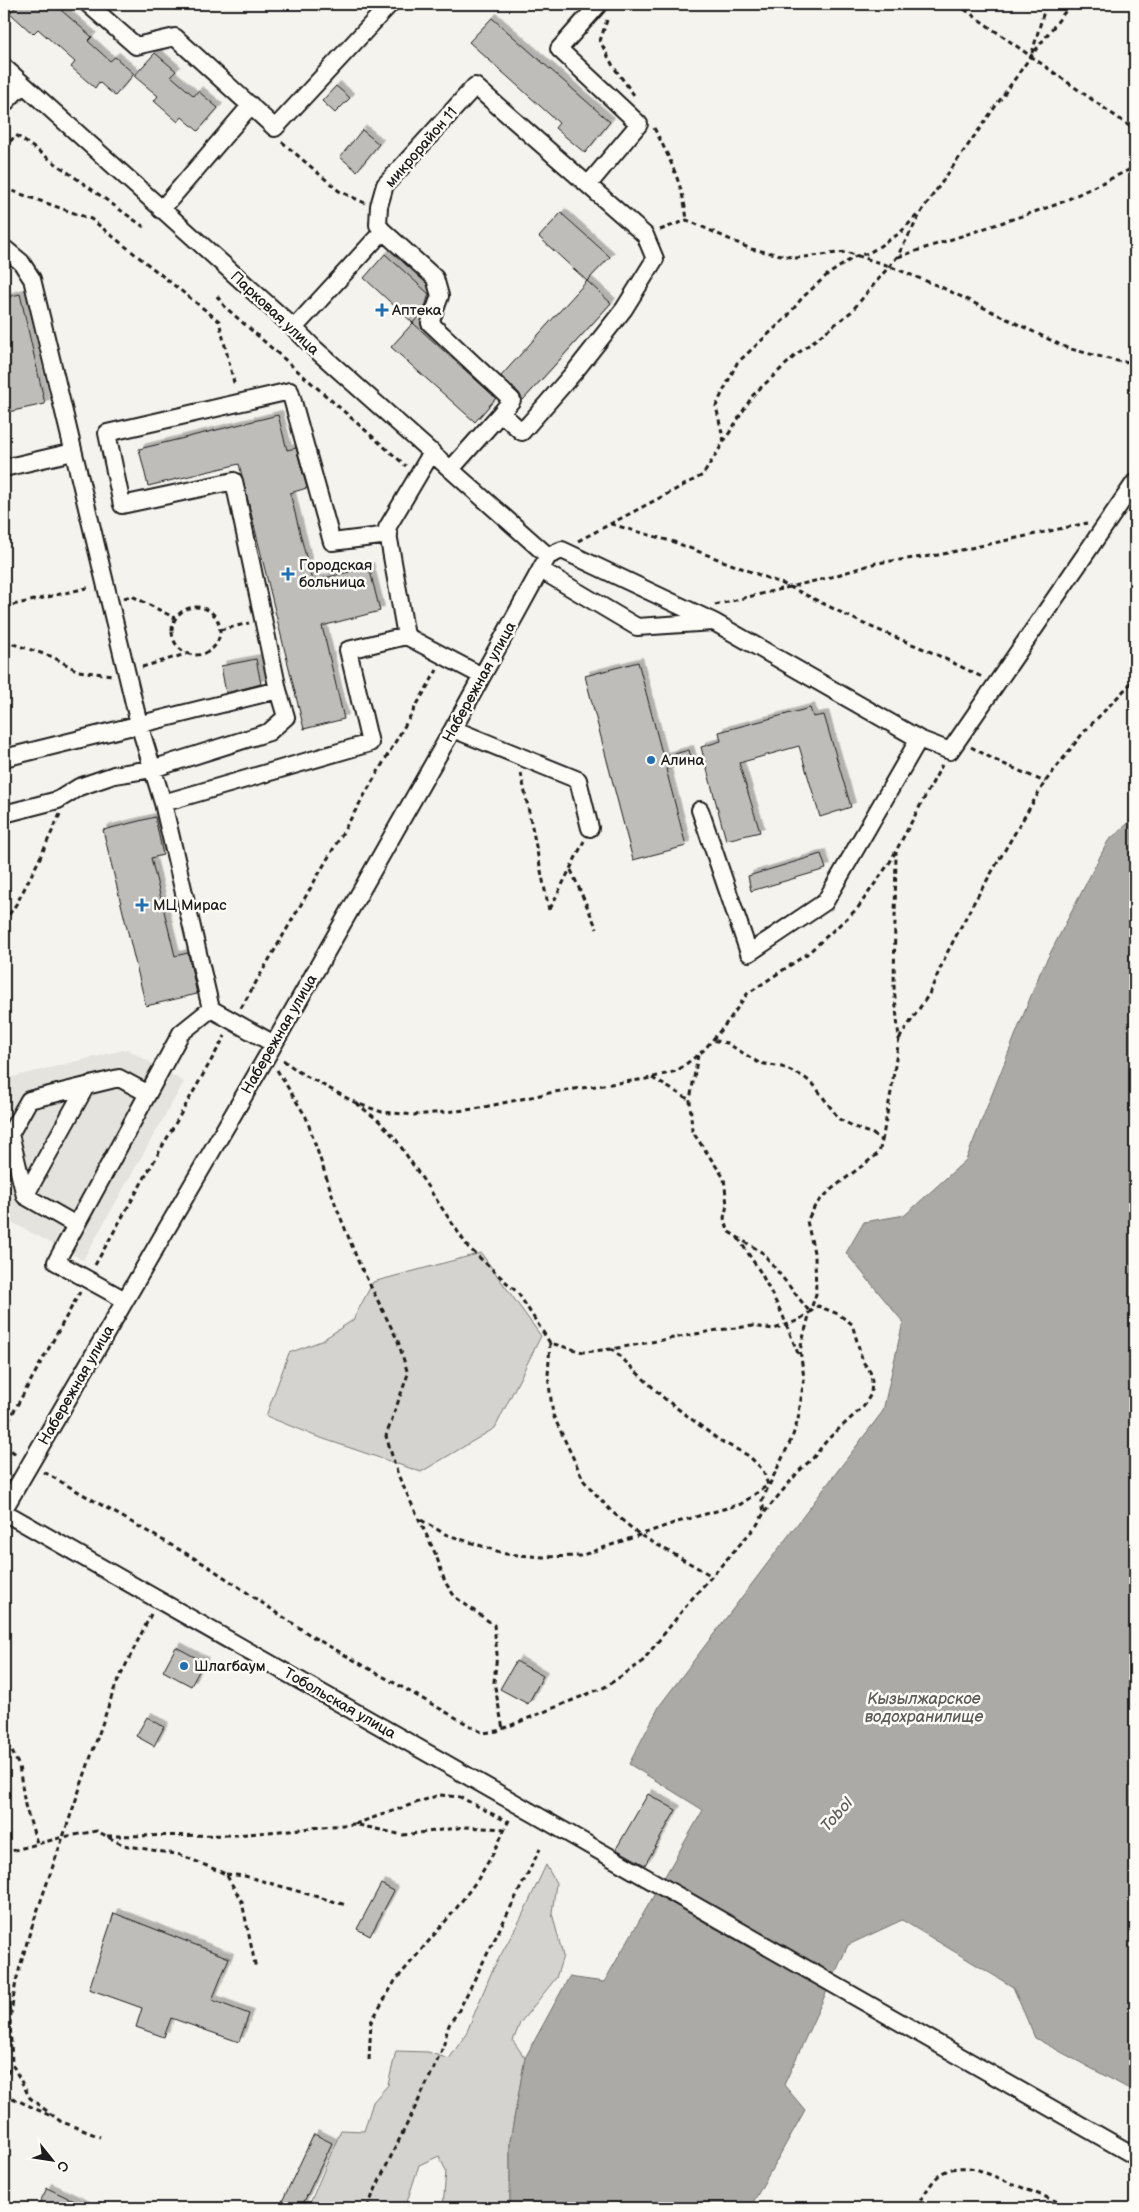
<svg xmlns="http://www.w3.org/2000/svg" width="1139" height="2212" font-family="'Balsamiq Sans',sans-serif">
  <defs>
    <filter id="shadow"><feDropShadow dx="4.5" dy="-4.5" stdDeviation="0" flood-color="#0004"/></filter>
  </defs>
  <rect width="100%" height="100%" fill="#f4f3ee"/>
  <filter id="ink" filterUnits="userSpaceOnUse"><feTurbulence type="fractalNoise" baseFrequency=".02" numOctaves="2"/><feDisplacementMap in="SourceGraphic" scale="10" xChannelSelector="R" yChannelSelector="G"/><feConvolveMatrix kernelMatrix="1 2 1 2 8 2 1 2 1" color-interpolation-filters="sRGB"/></filter>
  <g filter="url(#ink)">
    <!-- built -->
    <path fill="#e4e3de" d="M127,1049L184,1082L83,1260L4,1218V1079Z"/>
    <!-- green -->
    <path fill="#d4d3cf" stroke="#787876" d="M481,1253L541,1336L495,1428L421,1472L315,1436L266,1416L289,1353L321,1341L353,1320L373,1282Z
      M546,1865L556,1883L552,1913L563,1956L556,1978L520,2023L513,2041L525,2058L510,2141V2208H443L446,2171L439,2156L419,2165L405,2208H308L341,2130L364,2131L373,2102L388,2085L396,2051L428,2052L449,2059L466,2034L492,1971L521,1918Z"/>
    <!-- water -->
    <path fill="#abaaa6" stroke="#72716f" d="M1135,817V2092L1035,2038L1013,1987L902,1920L848,1945L784,2085L805,2110L750,2208H510V2141L525,2058L569,1977L604,1982L703,1810L629,1764L660,1705L883,1411L903,1322L846,1253L864,1222L905,1215L966,1160L1040,973L1108,841Z"/>
    <!-- building -->
    <path fill="#bebdba" stroke="#1c1c1c" filter="url(#shadow)" d="M18,4H54L92,37L88,41L110,61L115,57L134,74L115,96L99,82L95,88L71,67L75,62L38,29L33,34L10,13Z
      M492,18L610,122L585,153L555,128L559,123L469,42Z
      M155,53L176,71L171,76L194,96L198,91L218,108L198,131L182,117L178,122L154,101L158,96L134,76Z
      M336,86L350,98L335,113L322,101Z
      M362,130L379,144L357,171L340,157Z
      M561,213L610,257L587,281L539,237Z
      M385,254L429,294L424,310L413,323L364,278Z
      M587,281L611,303L523,400L519,393L501,376Z
      M20,294L45,404L8,412L4,392V298Z
      M413,323L496,398L475,422L391,347Z
      M278,415L287,450L296,448L307,488L290,493L312,581L369,567L380,611L322,626L344,719L304,729L239,464L148,486L139,449Z
      M256,659L261,684L226,693L221,666Z
      M638,662L663,757L689,750L692,761L666,769L686,846L633,860L585,676Z
      M810,708L813,717L824,715L851,807L820,817L799,746L739,763L760,832L726,840L701,747L721,741L719,732Z
      M155,817L163,855L151,858L175,956L188,953L197,994L146,1006L103,830Z
      M821,854L826,869L751,891L748,876Z
      M176,1647L204,1662L191,1686L163,1671Z
      M516,1661L543,1676L528,1704L500,1689Z
      M147,1717L164,1727L154,1746L136,1736Z
      M648,1794L676,1810L645,1865L616,1849Z
      M381,1884L394,1891L370,1936L357,1929Z
      M114,1913L229,1958L212,2000L249,2014L239,2042L171,2018L164,2037L136,2027L142,2008L89,1989Z
      M314,2134L332,2143L301,2208H279Z
      M47,2188L89,2208H37Z"/>
    <g fill="none" stroke-linecap="round" stroke-linejoin="round">
      <defs>
        <path id="minor" d="M88,4L136,46L175,37L275,128L390,4
          M4,67L294,328L315,349L548,556
          M4,104L22,85
          M588,185L639,124L559,49L599,4
          M161,210L251,105
          M383,231L435,278L440,296L430,323L512,400L501,413
          M4,248L21,262L32,279L139,724L163,803L211,1009L274,1044
          M294,328L383,231L378,225L379,206L385,185L475,86L645,235L655,259L624,309L576,370L522,432L501,413L451,469
          M432,452L387,528L406,636L482,676
          M4,468L73,452
          M548,556L562,550L714,622L919,739L825,902L749,953L700,810
          M541,570L637,627L713,622
          M278,690L234,481L122,505L107,433L290,391L332,542L389,535
          M453,729L578,780L590,828
          M919,739L950,751L1135,482
          M4,758L278,690L286,717L269,732L152,769L114,775L79,787L58,800L4,814
          M163,803L370,743L348,650L406,636
          M25,1196L86,1086
          M76,1225L25,1196L10,1134L29,1100L119,1078L147,1093
          M125,1300L56,1262L181,1033L211,1009
          M4,1509L274,1044L453,729L548,556
          M4,1512L1135,2156"/>
      </defs>
      <!-- minor casing -->
      <use href="#minor" stroke="#1c1c1c" stroke-width="20"/>
      <!-- path -->
      <path stroke="#1c1c1c" stroke-width="3" stroke-dasharray="5 4" stroke-linecap="butt" d="M957,4L1135,130
        M607,20L600,41L613,66L634,95
        M1032,53L1046,4
        M654,128C670,158 683,186 687,220
        M282,142L339,191L365,203
        M4,148L16,135L144,227
        M4,188L91,219L219,321L235,387
        M660,230L687,220L751,249L796,258L846,252L889,266L941,287L1067,348L1121,362L1135,361
        M898,257L1058,204L1135,167
        M217,296L225,307L406,466
        M724,442L716,406L737,363L787,317L802,298L827,275L856,256L869,253L900,233L919,213
        M611,524L674,542L788,586L864,624L931,652L982,677
        M578,541L703,475L753,395L797,354L851,312L897,257L923,209L1031,56L1071,4
        M124,598L132,596L175,618
        M715,605L831,577L876,563L938,555L1087,523
        M172 631a24 24 0 1 1 48 0a24 24 0 1 1-48 0Z
        M4,607L91,587
        M220,630L249,623
        M4,641L53,657L78,671L112,675
        M142,667L186,654
        M971,747L995,760L1045,782
        M521,773L549,910
        M571,870L597,929
        M550,909L584,841
        M4,922L17,903L38,862L60,814
        M241,1008L437,670
        M899,1039L929,994L947,953L973,904L1045,782L1083,733L1135,679
        M698,1055L690,1100L692,1131L724,1178L727,1205L724,1218L729,1232L763,1253L809,1311
        M283,1060L299,1072L356,1103L382,1112L414,1115L475,1109L554,1092L646,1079L677,1071L704,1050L729,1020L747,994L807,954L857,909L890,862L942,765
        M277,1070L306,1117L336,1206L358,1261L398,1341L408,1374L386,1436L398,1475L436,1555L445,1582L455,1597L494,1625L497,1654L494,1682L503,1729
        M652,1078L690,1100
        M356,1103L379,1121L395,1138L468,1247L518,1293L550,1343L583,1352L612,1349L718,1330L752,1326L774,1329L797,1321L810,1312L816,1294L815,1257L807,1221L816,1204L833,1188L879,1153L882,1141L873,1134L861,1130L839,1119L814,1085L804,1077L782,1067L759,1063L727,1043L712,1040
        M882,1141L891,1092L899,1039L894,987L896,852
        M738,1238L761,1273L783,1316L799,1356
        M95,1265L225,1036
        M550,1343L548,1376L553,1415L584,1481L611,1511L640,1535L712,1576
        M4,1429L80,1292
        M4,1445L17,1455
        M44,1472L206,1565L313,1637L483,1733L497,1731L605,1687L641,1663L690,1601L757,1525L764,1513L762,1500L792,1438L798,1420L804,1378L800,1350L810,1312L818,1306L838,1314L852,1324L863,1362L870,1371L872,1381L871,1394L864,1406L828,1439L813,1458L799,1471L764,1513
        M421,1520L445,1534L506,1554L543,1557L580,1556L674,1523L741,1504L768,1485L763,1470L749,1456L719,1440L665,1399L612,1349
        M151,1614L115,1687L63,1837L97,1831L123,1845L181,1855L226,1874L242,1902L256,1969
        M4,1735L19,1766L25,1805L37,1843
        M355,1824L439,1795L460,1797L508,1822
        M107,1836L237,1835L354,1824L403,1835L465,1827L505,1829
        M4,1853L63,1837L29,1935L16,1981L10,2020L12,2064L30,2098L60,2121L100,2137
        M226,1874L245,1876L346,1905
        M369,2060L371,2022L395,1981L455,1910L478,1879L494,1852L510,1818
        M4,2082L11,2065
        M4,2094L53,2117
        M367,2208C390,2155 418,2105 441,2052C448,2036 444,2027 457,2014L540,1849
        M915,2208C935,2180 938,2163 976,2169L1073,2208"/>
      <!-- minor -->
      <use href="#minor" stroke="#fdfcf7" stroke-width="16"/>
    </g>
  </g>
  <!-- markers -->
  <g fill="#1f6fb2" stroke="#fdfcf7" stroke-width="2">
    <path d="M379.5 302.5h5v5h5v5h-5v5h-5v-5h-5v-5h5z"/>
    <path d="M285.5 566.5h5v5h5v5h-5v5h-5v-5h-5v-5h5z"/>
    <circle cx="651" cy="760" r="5"/>
    <path d="M139.5 897.5h5v5h5v5h-5v5h-5v-5h-5v-5h5z"/>
    <circle cx="184" cy="1666" r="5"/>
  </g>
  <g text-anchor="middle" stroke-width="5" stroke-linejoin="round" paint-order="stroke">
    <!-- street labels -->
    <g font-size="15" fill="#1c1c1c" stroke="#fdfcf7">
      <text transform="translate(421 147) rotate(-49)" y="5">микрорайон 11</text>
      <text transform="translate(275 313) rotate(43)" y="5">Парковая улица</text>
      <text transform="translate(479 682) rotate(-61)" y="5">Набережная улица</text>
      <text transform="translate(279 1034) rotate(-60)" y="5">Набережная улица</text>
      <text transform="translate(76 1385) rotate(-60)" y="5">Набережная улица</text>
      <text transform="translate(340 1703) rotate(30)" y="5">Тобольская улица</text>
    </g>
    <!-- poi labels -->
    <g font-size="15" fill="#1c1c1c" stroke="#fdfcf7" text-anchor="start">
      <text x="392" y="315">Аптека</text>
      <text x="299" y="570">Городская<tspan x="299" dy="17">больница</tspan></text>
      <text x="661" y="765">Алина</text>
      <text x="153" y="910">МЦ Мирас</text>
      <text x="194" y="1671">Шлагбаум</text>
    </g>
    <!-- water labels -->
    <g font-size="16" font-style="italic" fill="#5c5c5a" stroke="#fdfcf7">
      <text x="924" y="1704">Кызылжарское<tspan x="924" dy="18">водохранилище</tspan></text>
      <text transform="translate(836 1814) rotate(-48)" y="6">Tobol</text>
    </g>
  </g>
  <!-- margin -->
  <rect width="1139" height="2212" fill="none" stroke="#fdfcf7" stroke-width="20"/>
  <rect x="10" y="10" width="1119" height="2192" fill="none" stroke="#1c1c1c" stroke-width="2" filter="url(#ink)"/>
  <!-- north arrow -->
  <g transform="translate(52 2160) rotate(120)" stroke="#fdfcf7" stroke-width="4" paint-order="stroke">
  <path d="M0-4L9 19L0 12L-9 19Z" fill="#1c1c1c"/>
  <text y="-8" font-size="14" font-weight="bold" text-anchor="middle" fill="#1c1c1c">С</text>
  </g>
</svg>
